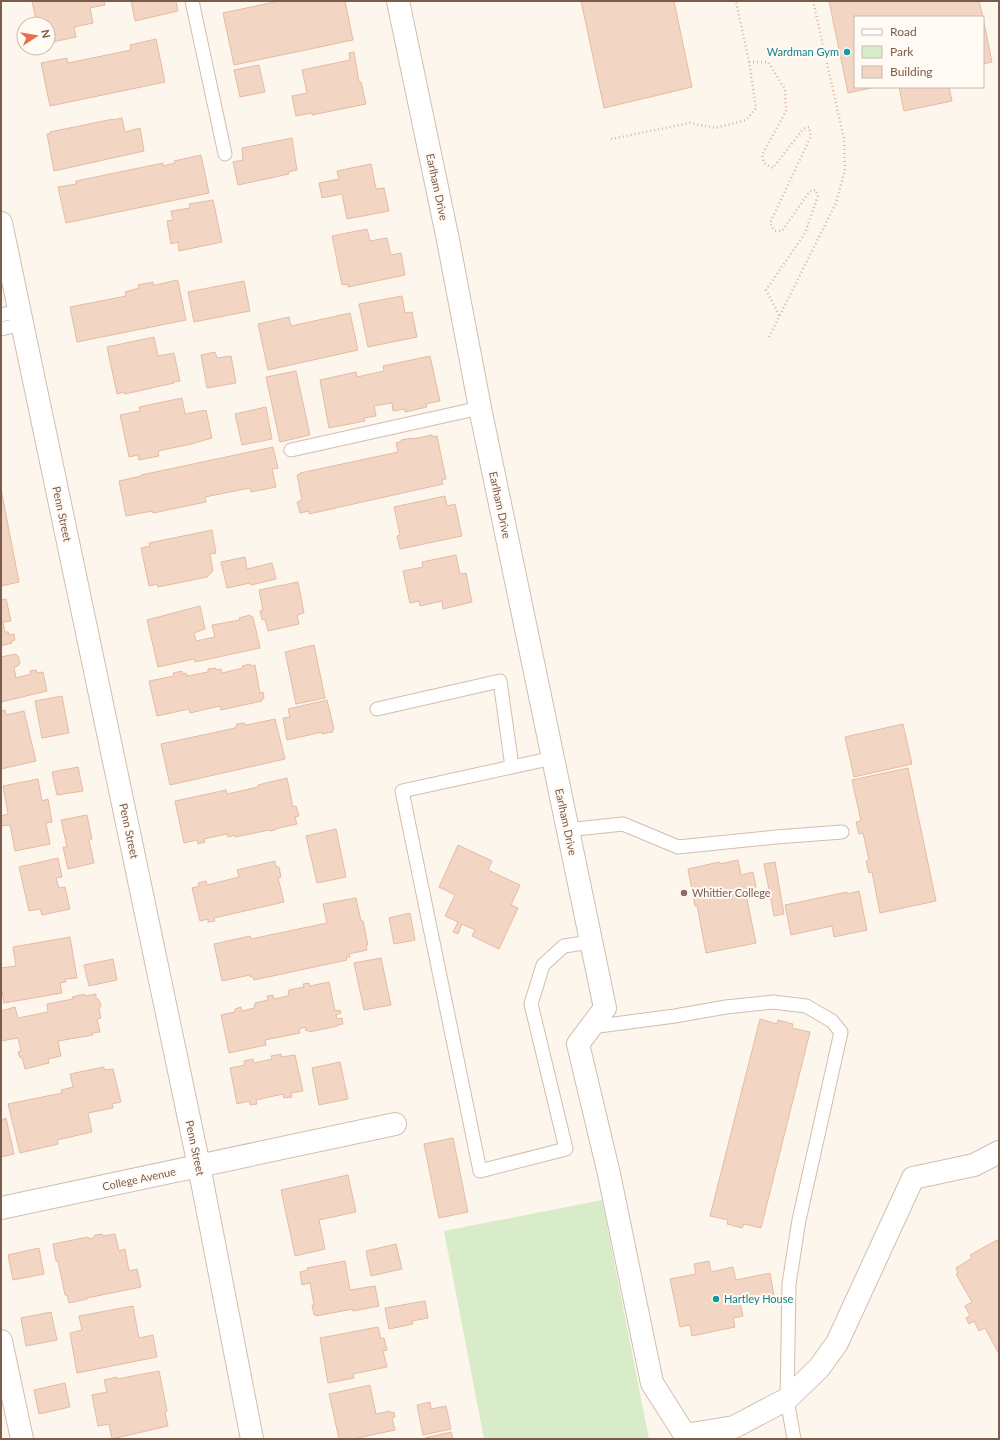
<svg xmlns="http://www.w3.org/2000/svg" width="1000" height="1440" font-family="Lato,sans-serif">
  <rect width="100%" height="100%" fill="#fdf6ec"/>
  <!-- green -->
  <path fill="#d8ecc9" d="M602,1200L649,1439H484L444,1231Z"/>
  <!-- building -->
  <path fill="#f3d5c3" stroke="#e6bba3" d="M32,1H104L105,5L90,8L93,23L74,27L76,37L48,43V24H37Z
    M131,1H176L178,11L135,21Z
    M279,1H345L353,40L234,65L223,13Z
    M581,1H674L692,87L604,108Z
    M829,1H979L983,17H855V87H876L848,93Z
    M983,18L992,62L983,64Z
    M156,39L165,82L50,106L41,63L67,58L68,63L131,50L130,45Z
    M354,52L359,82H361L366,104L312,115V113L296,116L292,96L307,93L302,70L350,60L349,53Z
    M259,65L265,92L240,97L234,70Z
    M899,87H949L952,101L904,111Z
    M122,118L125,132L140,128L144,151L54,171L47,134H50V132L113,119V120Z
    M292,138L297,170L288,172L289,174L238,185L233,162L243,160L242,148Z
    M201,155L209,193L66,223L58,187L76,184V181L163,163V166L175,163L174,161Z
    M371,164L376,189L384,188L389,211L347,219L342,194L322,198L319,183L339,179L337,171Z
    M213,200L222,242L179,251L178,242L171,244L167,221L173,220L171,211L190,208L189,204Z
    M367,229L370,241L387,238L391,255L401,253L405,275L348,287V284L342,285L332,236Z
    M177,280L178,281L186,320L77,342L70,307L126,296L125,292L139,288L138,285L153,282V285H156Z
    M244,281L250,311L194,322L188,292Z
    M402,296L405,313L412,312L417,337L368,347L359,304Z
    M350,313L358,350L268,370L258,324L289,317L291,326Z
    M154,337L158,356L174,353L180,381L173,382L174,383L125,394V392L117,394L107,347Z
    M215,352L217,358L231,356L236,383L207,388L201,355Z
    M430,356L440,401L426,404L427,407L405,412V409L393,411L392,403L374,406L376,416L364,418L365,421L329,428L320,380L356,372L357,377L384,371L383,366Z
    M296,371L310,435L280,442L266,377Z
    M182,398L185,414L206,410L212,438L191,444L158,451L159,456L139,460L138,455L129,457L120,415L140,411L139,407Z
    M266,407L272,439L242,445L235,414Z
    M432,435V437L437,436L446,479L442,480L443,484L309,514V511L300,513L297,502L302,500L297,475L300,474V473L398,452L396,443L402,441L401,440L412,438L413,439Z
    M273,447L278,468L272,469L276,487L251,492L250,488L205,497L206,502L153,513L152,511L126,516L119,481L141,476V475Z
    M1,489L19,582L1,586Z
    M445,496L447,506L455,504L462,536L400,549L397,536L400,535L394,507Z
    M212,530L216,553L210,554L213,571L207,577L158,587L157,584L149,586L141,548L150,546L149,543Z
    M456,555L460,574L466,573L472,602L443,609L442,601L420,606L419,601L410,603L403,571L423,567L422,562Z
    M245,557L247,569L272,563L276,579L251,585L250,583L227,588L221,562Z
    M298,582L304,613L297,615L299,624L268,631L265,619L262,620L260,611L263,610L259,590Z
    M6,599L11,621L3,622L5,632H8L10,635L14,634L15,640L11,641L12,643L1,646V600Z
    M200,606L205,629L194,633L196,641L215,637L212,625L240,620L239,618L250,615L251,617H253L260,648L195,662L194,659L158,667L147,620Z
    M314,645L325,698L296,704L285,652Z
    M15,654L18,656L20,663L18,666L14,667L16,678L31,674L30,671L36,670L37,673L43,672L47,691L1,702V657Z
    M250,664L251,666L255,665L260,693L263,692L264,698L262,699V701L221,710L220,706L190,713L189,709L157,716L149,681L174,676L173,673L182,671V674L186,673L187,676L208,672V669L216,668V670L221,669L222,673L243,668L242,666Z
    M62,696L69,733L42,738L35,701Z
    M327,700L334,729L332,730L333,732L322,734V732L287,740L283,718L290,717L288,709Z
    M5,710L6,715L24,711L36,761L1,769V711Z
    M275,719L285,759L170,785L161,744L235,728L237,724L243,723L247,725Z
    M903,724L912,764L854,777L845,737Z
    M78,767L83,791L57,795L52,772Z
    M908,768L936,901L880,913L872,872L869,873L866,861L869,860L863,833L859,834L856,822L861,821L852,780Z
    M287,778L293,807L296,806L299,816L295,817L297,824L275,829V830L270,831L269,830L235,837V835L228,837L227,834L204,839L205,842L198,844L197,840L184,843L175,801L226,790L227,794L258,787V785Z
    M38,779L42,801L48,799L52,822L46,823L50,844L15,851L10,825L2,826L1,816L8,814L3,786Z
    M87,815L92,839L89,840L94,863L68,869L63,847H67L61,820Z
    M336,829L346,877L317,883L306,836Z
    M458,845L492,861L488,870L520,885L511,905L518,908L499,949L472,936L475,930L462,924L458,934L453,932L458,922L445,916L455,895L439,887Z
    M58,858L62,877L56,878L59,888L65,887L70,909L42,915L40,909L29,911L19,867Z
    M738,860L741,875L753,872L756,887L745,890L756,943L706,953L697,905L695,906L688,869L719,862V864Z
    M275,861L276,867H279L281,877L278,878L284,902L214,918L215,921L208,922V919L200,921L192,888L199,886L198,883L206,881L207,885L239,877L237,870Z
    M775,862L784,914L774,916L764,864Z
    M859,891L867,930L834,937L832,926L791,935L785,905L847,892V894Z
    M356,898L361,921H363L368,945H366L367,950L349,954L350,957H346L347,960L254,980L253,977H250V975L222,981L214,944L250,936L251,939L327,923L323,904Z
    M410,913L415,940L394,944L389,918Z
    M70,937L77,978L65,979L66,982L60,983L62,993L4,1003L1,985V968L16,966L13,947Z
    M381,958L391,1005L364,1010L354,963Z
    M113,959L117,980L89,986L84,965Z
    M329,982L335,1011L340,1010L341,1013L336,1015L337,1019L342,1018L343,1024L338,1025V1026L309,1032L308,1030L306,1031L305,1027L299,1029L300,1033L265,1040L266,1045L229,1053L221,1015L235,1012V1009L241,1007L242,1011L254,1008L255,1003L268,1000L267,996L273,995L274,999L288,996L289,990L304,987L303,984L309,983L310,986Z
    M84,994L85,996L96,994V998L99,1000L101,1006L99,1009L101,1018L97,1019L100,1032L92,1033L93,1035L58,1041L61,1056L48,1059L49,1063L25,1069L22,1057L20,1058L18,1052L21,1051L18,1038L1,1041V1011L15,1007L18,1018L48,1012L47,1004L73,999L72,997Z
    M760,1019L777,1024L778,1020L793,1024L792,1028L810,1032L761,1228L744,1224L742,1228L727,1224L728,1220L710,1216Z
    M281,1054V1057L295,1055L303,1091L291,1093L292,1097L284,1098L283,1094L256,1100L257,1104L250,1105L249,1101L237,1104L230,1068L245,1065L244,1061L253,1059L254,1063L272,1059L271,1056Z
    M340,1062L348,1099L319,1105L312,1068Z
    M104,1067V1070L113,1069L121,1102L112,1104L113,1108L88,1113L92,1132L57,1140L58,1144L20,1153L8,1104L62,1093L61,1090L73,1087L70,1074Z
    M6,1118L14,1154L1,1157V1120Z
    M453,1138L468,1212L439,1218L424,1144Z
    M348,1175L356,1212L319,1220L325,1249L295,1256L281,1190Z
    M102,1234L103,1236L115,1234L119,1251L125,1249L129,1271L137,1269L141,1287L87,1298V1299L69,1303L67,1295H65L58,1261H56L53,1244L88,1237L89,1239L93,1238L95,1235Z
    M997,1240L999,1244V1354L985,1328L979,1331L974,1321L969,1324L966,1318L970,1316L965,1306L972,1302L956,1274L958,1273L956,1268L972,1258L970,1255Z
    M396,1244L402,1269L371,1276L366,1251Z
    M39,1248L44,1274L13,1280L8,1255Z
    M345,1261L350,1290L375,1286L379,1306L353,1311V1309L316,1316V1314L314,1315L312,1305H314L310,1283L302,1285L300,1272L308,1270L307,1268Z
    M709,1261L711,1272L733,1267L736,1280L770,1273L774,1296L740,1302L743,1316L733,1318L735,1327L692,1336L690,1325L680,1327L670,1279L696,1274L694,1264Z
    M425,1301L428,1318L412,1321L413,1324L389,1329L385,1308Z
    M133,1306L139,1338L153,1335L157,1357L77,1373L70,1333L82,1330L79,1316Z
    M51,1312L57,1340L26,1346L21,1318Z
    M378,1327L381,1339L384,1338L387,1350L383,1351L387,1367L353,1374L354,1378L328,1383L320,1338Z
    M159,1371L167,1411L165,1412L168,1426L112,1439L109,1424L98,1426L92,1395L107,1392L104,1380L117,1377V1379Z
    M65,1383L70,1407L39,1414L34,1390Z
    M370,1385L376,1414L390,1411L391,1413L394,1412L395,1417L392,1418L395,1430L353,1439H339L329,1394Z
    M430,1402L431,1409L446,1406L451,1429L423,1435L417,1405Z
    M451,1432L453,1439H425V1438Z"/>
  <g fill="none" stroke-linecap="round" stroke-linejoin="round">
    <defs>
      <path id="service" d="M192,1L225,154
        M1,315L19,311
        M1,329L22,324
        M291,450L480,408
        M377,709L500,681L512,767L553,758
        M512,767L402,791L480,1171L566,1149L531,1004L543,965L564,946L591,942
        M567,830L623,824L678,847L776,837L842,832
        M591,1027L675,1016L726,1007L773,1002L806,1006L832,1021L841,1032L799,1220L789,1284L787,1399L794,1439"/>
      <path id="minor" d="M398,1L448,240L480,408L605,1008L578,1044L609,1174L652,1383L685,1435L734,1427L787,1399L819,1368L837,1343L913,1178L974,1165L999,1152
        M1,223L199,1166L252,1439
        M1,1208L395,1124
        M1,1341L22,1439"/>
    </defs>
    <!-- service casing -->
    <use href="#service" stroke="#d1beb0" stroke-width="15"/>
    <!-- minor casing -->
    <use href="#minor" stroke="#d1beb0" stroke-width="24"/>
    <!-- path -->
    <path stroke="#d9b8a5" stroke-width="2.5" stroke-dasharray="1 3" stroke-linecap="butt" d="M749,62H768L785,89L786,111L762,155L764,163L773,168L803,129L809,127L811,136L770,223L775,231H782L810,191L816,190L818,196L805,233L766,290L780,317
      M611,139L690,123L715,128L746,120L756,108L749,62L736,1
      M769,337L836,203L845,170L844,139L813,1"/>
    <!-- service -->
    <use href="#service" stroke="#fff" stroke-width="13"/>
    <!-- minor -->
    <use href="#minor" stroke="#fff" stroke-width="22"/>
  </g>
  <!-- markers -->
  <g fill="#0f9aa8" stroke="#fffaf3" stroke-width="1.5">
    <circle cx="847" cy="52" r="4"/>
    <circle cx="716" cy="1299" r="4"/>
  </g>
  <circle fill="#8d6e63" stroke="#fffaf3" stroke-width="1.5" cx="684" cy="893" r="4"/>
  <g text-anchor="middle" stroke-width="4" stroke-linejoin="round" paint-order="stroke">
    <!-- culture labels -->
    <g font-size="11" fill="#0d838f" stroke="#fffaf3" text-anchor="end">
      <text x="839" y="56">Wardman Gym</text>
      <text x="724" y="1303" text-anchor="start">Hartley House</text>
    </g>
    <!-- street labels -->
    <g font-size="11" fill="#7a5c4d" stroke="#fffaf3">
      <text transform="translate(437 187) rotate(78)" y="4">Earlham Drive</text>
      <text transform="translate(500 505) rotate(78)" y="4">Earlham Drive</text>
      <text transform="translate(62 514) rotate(78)" y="4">Penn Street</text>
      <text transform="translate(566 822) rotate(78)" y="4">Earlham Drive</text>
      <text transform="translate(129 831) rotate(78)" y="4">Penn Street</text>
      <text transform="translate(195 1148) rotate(78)" y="4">Penn Street</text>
      <text transform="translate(139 1179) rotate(-12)" y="4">College Avenue</text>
    </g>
    <!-- education labels -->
    <g font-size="11" fill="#785e54" stroke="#fffaf3" text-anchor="start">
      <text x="692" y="897">Whittier College</text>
    </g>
  </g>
  <!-- border -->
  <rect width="1000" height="1440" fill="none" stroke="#7a5c4d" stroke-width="4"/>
  <!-- legend -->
  <rect x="854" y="16" width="130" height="72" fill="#fffaf3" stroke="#cabbb1"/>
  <rect x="862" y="29" width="20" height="6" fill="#ffffff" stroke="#cabbb1"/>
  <text x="890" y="36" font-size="12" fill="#7a5c4d">Road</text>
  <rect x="862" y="46" width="20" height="12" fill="#d8ecc9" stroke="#cabbb1"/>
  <text x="890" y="56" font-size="12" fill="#7a5c4d">Park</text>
  <rect x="862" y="66" width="20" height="12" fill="#f3d5c3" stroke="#cabbb1"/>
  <text x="890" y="76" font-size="12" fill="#7a5c4d">Building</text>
  <!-- north arrow -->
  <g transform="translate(36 36) rotate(78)"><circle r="19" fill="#fffaf3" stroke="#cabbb1"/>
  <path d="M0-3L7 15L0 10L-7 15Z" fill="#e76f51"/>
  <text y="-6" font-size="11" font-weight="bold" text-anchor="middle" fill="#7a5c4d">N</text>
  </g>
</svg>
